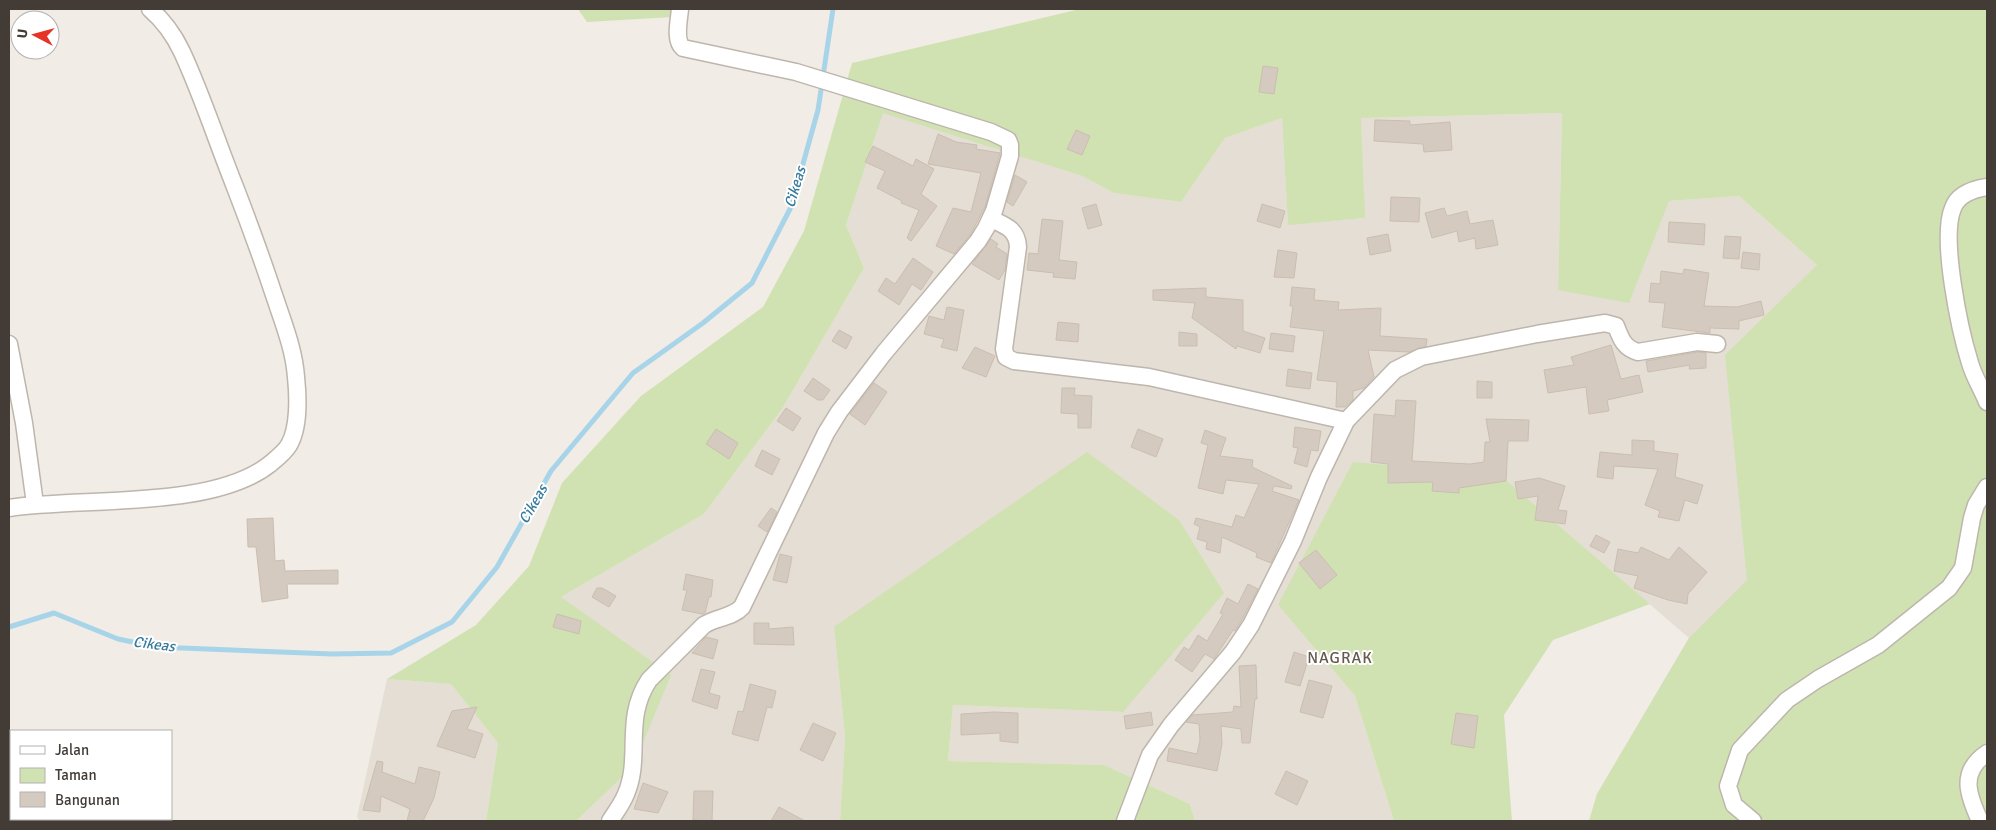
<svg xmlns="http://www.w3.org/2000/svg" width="1996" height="830" font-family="Signika,sans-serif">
  <rect width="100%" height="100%" fill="#f1ece5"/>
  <!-- residential -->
  <path fill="#e4ded4" d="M883,112L1082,176L1114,193L1181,202L1225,138L1282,118L1288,224L1364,218L1361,118L1562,113L1558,289L1669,201L1739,196L1817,265L1987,821H1589L1597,794L1689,638L1500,475L1278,605L1355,696L1394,821H1195L1190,804L1104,765L948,761L953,705L1123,712L834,627L845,737L840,821H576L633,767L561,597L704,514L782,409L864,268L846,225Z
    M387,679L451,684L498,743L486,821H360L357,817Z"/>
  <!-- green -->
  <path fill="#d0e2b2" d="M578,9H685L673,17L587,22Z
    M1080,9H1987V821H1589L1597,794L1689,638L1747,580L1725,355L1817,265L1739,196L1669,201L1629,303L1558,290L1562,113L1361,118L1365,218L1288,225L1282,118L1225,138L1181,202L1114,193L1082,176L883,113L846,225L864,268L782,409L704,514L561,597L671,675L633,767L576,821H486L498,743L451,684L387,679L476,625L529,566L562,483L641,396L763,307L804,231L852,63Z
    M1087,452L1179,520L1224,593L1123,712L953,705L948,761L1104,765L1190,804L1195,821H840L845,737L834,627Z
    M1353,462L1500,475L1650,604L1553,640L1504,715L1512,821H1394L1355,696L1278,605Z"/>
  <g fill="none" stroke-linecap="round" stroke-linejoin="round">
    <!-- stream -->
    <path stroke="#a7d4e9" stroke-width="5" d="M9,627L54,613L118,639L157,647L332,654L391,653L452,622L497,567L551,471L633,373L703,323L752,283L791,207L818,110L833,9"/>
  </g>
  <!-- building -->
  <path fill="#d4cabf" stroke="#cbbeb0" d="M1263,66L1278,68L1274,94L1259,92Z
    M1375,120L1410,121V125L1450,122L1452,150L1424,152L1423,144L1374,141Z
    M1076,130L1090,136L1082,155L1067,149Z
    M938,134L956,142L977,145L976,149L1000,153L985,207L970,235L954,254L936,246L953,208L971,212L981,173L928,164Z
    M873,146L913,166L916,159L934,169L921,194L937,206L911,241L907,238L919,210L901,203L902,201L877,188L885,171L865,162Z
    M1015,175L1027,182L1013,206L1007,202Z
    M1391,197L1420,198L1419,222L1390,221Z
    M1096,204L1102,225L1088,229L1082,208Z
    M1262,204L1285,211L1280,228L1257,221Z
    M1444,208L1447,216L1467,211L1470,224L1493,220L1498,245L1476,249L1475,238L1459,242L1457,231L1432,238L1425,213Z
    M1042,219L1063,221L1059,260L1077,262L1075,279L1053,277L1054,273L1027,270L1029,253L1038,254Z
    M1669,222L1705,224L1704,245L1668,242Z
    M1388,234L1391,251L1370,255L1367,238Z
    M1725,236L1741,237L1739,259L1723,258Z
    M991,239L998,244L996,247L1007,254L1005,270L999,280L972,264Z
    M1278,250L1297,253L1294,278L1274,277Z
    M1743,252L1760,254L1759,270L1741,268Z
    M913,258L933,272L921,290L912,284L899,305L878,291L886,278L895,284Z
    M1684,269L1709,273L1704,306L1737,307L1761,301L1764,315L1739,321V329L1710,328V333L1662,327L1665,303L1649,302L1651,283L1660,284L1661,271L1683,274Z
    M1292,287L1315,289L1314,300L1339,302L1338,310L1381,308L1380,336L1427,339L1426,346L1409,352L1368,350L1374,377L1364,388L1353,391V400L1345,407H1336L1337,382L1317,380L1324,331L1290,327L1293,306H1290Z
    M1206,288V297L1243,300V331L1265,338L1260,353L1237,346L1236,349L1192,318L1195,303L1153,300V290Z
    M947,307L964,310L957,351L941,347L944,339L924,334L929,316L944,320Z
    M1058,322L1079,324L1078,342L1056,340Z
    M839,330L852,337L846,349L832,341Z
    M1179,332L1197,334V346H1179Z
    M1271,333L1295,336L1293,352L1269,349Z
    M1611,345L1621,379L1639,375L1643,392L1607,400L1609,411L1589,414L1586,387L1548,393L1544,370L1574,365L1571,357Z
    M975,347L995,356L986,377L962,368Z
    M1697,352L1706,353V368L1689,369L1690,365L1648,372L1646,361Z
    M1288,369L1312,373L1310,389L1286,386Z
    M813,378L830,390L823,400H818L804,391Z
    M1477,381L1492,382V398H1477Z
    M874,383L887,392L865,425L850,414Z
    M1062,388H1075L1074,395L1092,396L1091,428H1078V414L1061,413Z
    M1396,400L1416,401L1412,461L1470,464L1484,462L1485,442H1490L1486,419L1529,420L1528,441H1508L1506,481L1459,488V493L1432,491L1433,482L1388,483V464L1371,462L1374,414L1395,416Z
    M786,408L801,418L793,431L777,421Z
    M1295,427L1321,431L1318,451L1311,450L1307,467L1294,463L1298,448L1293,447Z
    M716,429L738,443L729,459L706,444Z
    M1138,429L1163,439L1156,457L1131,447Z
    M1205,430L1226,438L1220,456L1253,460L1252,467L1292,486L1291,489L1274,486L1272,491L1299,500L1271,563L1256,557L1257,553L1222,537L1220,553L1206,549L1207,542L1197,539L1200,527L1194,524L1196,518L1232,527L1236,515L1244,518L1259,484L1226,480L1223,494L1198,488L1208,445L1201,443Z
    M1632,440L1654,441V451L1678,454L1675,477L1703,485L1697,504L1685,500L1679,521L1658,517L1660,511L1645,505L1658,469L1614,466L1613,479L1597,477L1600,452L1632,455Z
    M762,450L780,459L772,475L755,466Z
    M1539,478L1565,486L1558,510L1567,511L1565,524L1535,520L1538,496L1518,499L1515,482Z
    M771,508L777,512L767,532L758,526Z
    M273,518L275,561L284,560L285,571L338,570V584H287L288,598L262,602L256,547H248L247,519Z
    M1596,535L1610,542L1604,553L1590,546Z
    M1641,547L1669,560L1679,547L1707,572L1688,594L1687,604L1668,600L1634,588L1638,576L1614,571L1618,549L1638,553Z
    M1316,550L1337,575L1320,589L1299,563Z
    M780,554L792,557L787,583L773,580Z
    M686,574L713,580L711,597H709L705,613L702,614L682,610L687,590H683Z
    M1248,584L1258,589L1239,625L1235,631L1233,630L1214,659L1205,654L1192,672L1175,660L1184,647L1189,650L1198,635L1207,641L1223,614L1220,613L1227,598L1238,604Z
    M597,588H602L616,596L609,607L592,597Z
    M557,614L581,621L579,634L553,627Z
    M754,623H769V629L793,627L794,645L754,644Z
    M706,637L718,640L713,659L692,653Z
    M1294,652L1309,657L1300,686L1285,682Z
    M1256,665L1257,699H1255L1250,743H1242L1241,729L1221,726L1222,744L1217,771L1167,761L1169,748L1197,754L1200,740L1199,724L1186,722L1192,715L1233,712L1234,706L1241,707L1239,666Z
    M701,669L715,672L709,693L720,696L717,709L692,701Z
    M1309,680L1332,686L1323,718L1300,712Z
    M750,684L776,691L772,708L767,707L758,741L732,734L738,711L743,712Z
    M477,707L467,729L483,734L475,758L437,746L452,711Z
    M994,712L1018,713V743L1000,741V733L961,735V714Z
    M1151,712L1153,725L1126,729L1124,716Z
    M1456,713L1478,716L1474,748L1451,744Z
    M813,723L836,733L823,761L800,750Z
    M377,761L383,762L382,772L415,784L419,767L440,772L434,798L423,821H407L410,809L381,796L380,812L363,810Z
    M1286,771L1308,781L1297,805L1275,794Z
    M643,783L668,792L658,813L634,809Z
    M694,791H713L712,821L693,820Z
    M779,807L805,821H771Z"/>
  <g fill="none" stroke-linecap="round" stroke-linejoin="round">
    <defs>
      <path id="minor" d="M1987,187C1974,189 1958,194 1953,208C1940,238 1960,331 1970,363C1974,377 1982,389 1987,402
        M991,219C1006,226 1017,229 1018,247L1004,349L1006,357L1014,361L1149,377L1346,421
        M9,344L24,423L35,504
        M9,508C82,497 212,510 270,464C276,459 285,452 289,445C299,428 298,396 296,377C294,349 283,322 274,295C262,259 249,223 235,187C217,142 202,95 182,52C174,35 164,21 150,9
        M610,821C615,813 622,804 626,794C642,757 623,719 649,680L704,625C716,617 732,618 742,607L826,433L839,412L884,353L978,241L986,228L994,211L1010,156V145L1008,140L991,132L796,72L683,48C674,40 679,21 680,9
        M1125,821L1150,755L1171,725L1233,652L1251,625L1293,541L1319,477L1346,421L1395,370L1421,357L1537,334L1605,323L1616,326C1621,339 1624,348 1638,352L1697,342L1717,344
        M1753,821L1734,805L1728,786L1740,750L1787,700L1818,679L1878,645L1949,588L1963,568L1972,518L1976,505L1987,487
        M1980,821C1968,795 1959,772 1987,753"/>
    </defs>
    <!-- minor casing -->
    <use href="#minor" stroke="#beb6ac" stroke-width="19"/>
    <!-- minor -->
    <use href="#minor" stroke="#fff" stroke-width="16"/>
  </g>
  <g text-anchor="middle" stroke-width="4" stroke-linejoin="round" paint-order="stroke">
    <!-- water labels -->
    <g font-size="15" font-style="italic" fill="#377b9d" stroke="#fff">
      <text transform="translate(795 187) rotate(-73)" y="5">Cikeas</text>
      <text transform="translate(533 504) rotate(-60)" y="5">Cikeas</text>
      <text transform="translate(154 644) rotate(7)" y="5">Cikeas</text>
    </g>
    <!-- quarter labels -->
    <g font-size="16" letter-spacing="1" fill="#65594e" stroke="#fff">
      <text x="1340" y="663">NAGRAK</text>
    </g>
  </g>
  <!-- border -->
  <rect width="1996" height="830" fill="none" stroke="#433c36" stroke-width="20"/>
  <!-- legend -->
  <rect x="10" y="730" width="162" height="90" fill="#ffffff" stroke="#b4b1af"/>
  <rect x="20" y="746" width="25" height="8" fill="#ffffff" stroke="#b4b1af"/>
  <text x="55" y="755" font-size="15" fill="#433c36">Jalan</text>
  <rect x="20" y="768" width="25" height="15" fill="#d0e2b2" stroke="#b4b1af"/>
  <text x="55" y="780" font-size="15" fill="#433c36">Taman</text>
  <rect x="20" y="792" width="25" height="15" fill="#d4cabf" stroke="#b4b1af"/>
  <text x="55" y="805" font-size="15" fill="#433c36">Bangunan</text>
  <!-- north arrow -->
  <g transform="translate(35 35) rotate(276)"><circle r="24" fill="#ffffff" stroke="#b4b1af"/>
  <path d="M0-4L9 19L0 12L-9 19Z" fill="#e53328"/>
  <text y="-8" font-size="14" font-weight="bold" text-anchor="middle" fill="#433c36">U</text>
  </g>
</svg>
